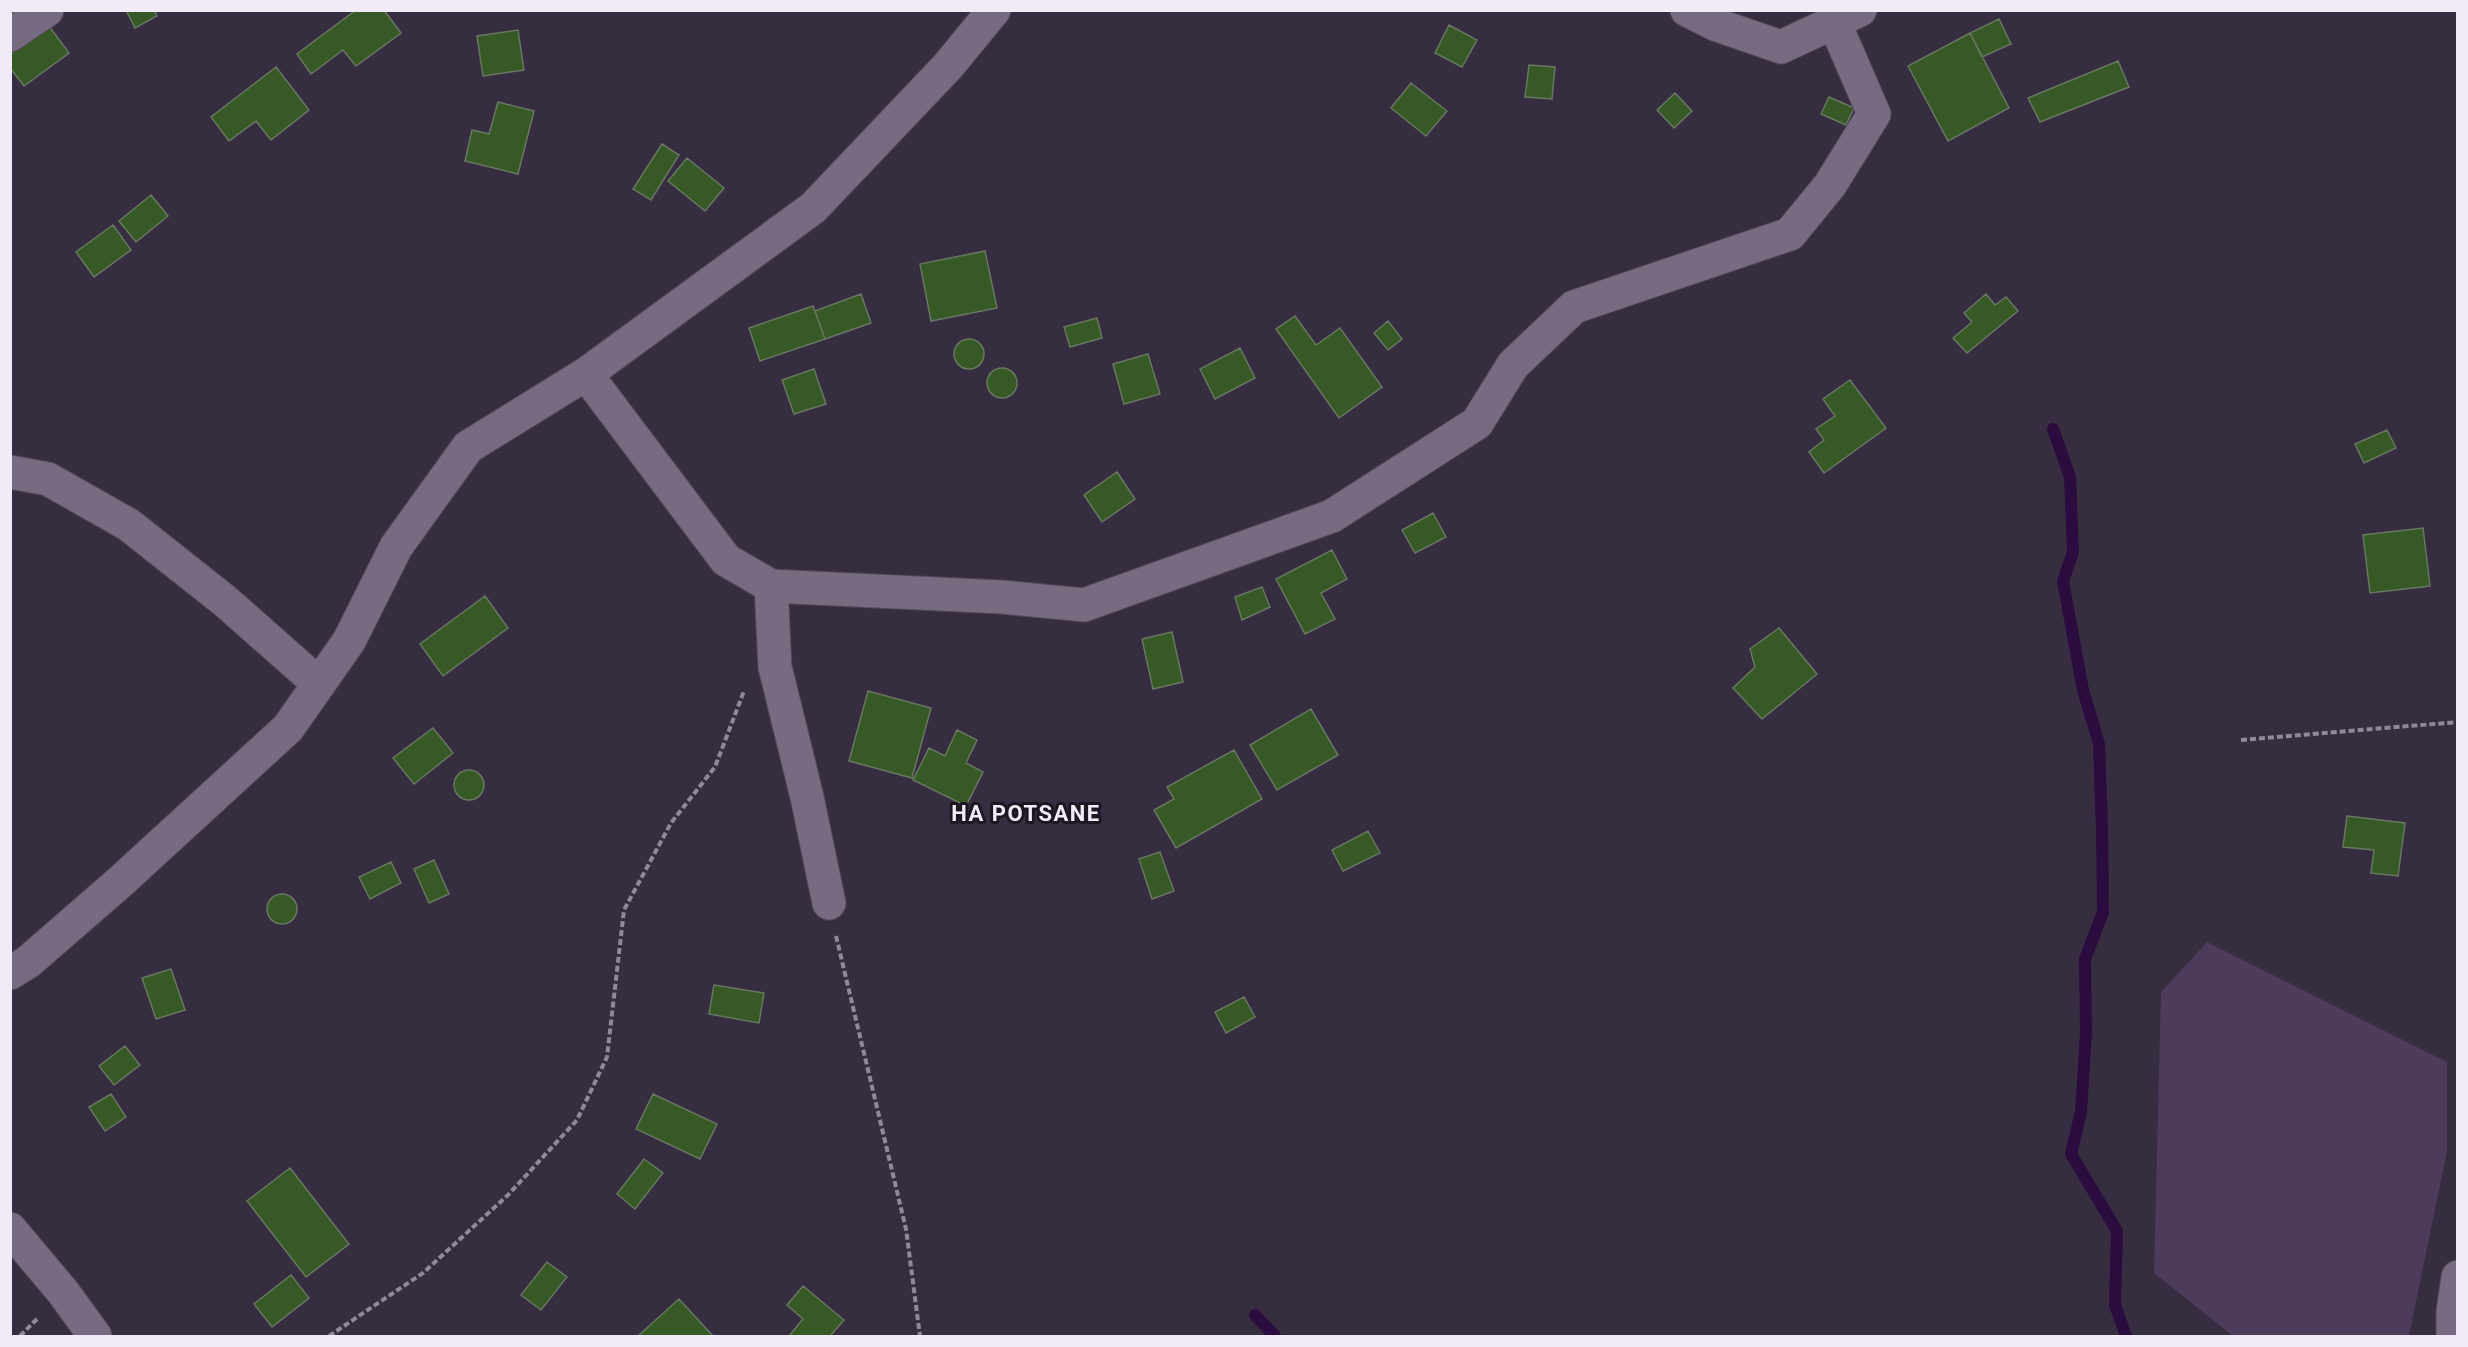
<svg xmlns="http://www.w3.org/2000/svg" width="2468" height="1347" font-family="Roboto,sans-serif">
  <rect width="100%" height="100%" fill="#372d40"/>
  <!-- green -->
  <path fill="#4c3b5b" d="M2207,942L2447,1062V1151L2409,1336H2233L2154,1273L2161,992Z"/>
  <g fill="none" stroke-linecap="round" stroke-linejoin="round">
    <!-- stream -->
    <path stroke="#2a0d3e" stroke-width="12" d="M2053,429L2070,477L2073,552L2063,581L2083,690L2099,744L2102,829L2103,912L2085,959L2086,1033L2081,1112L2071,1154L2117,1231L2115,1305L2126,1336
      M1255,1315L1275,1336"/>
  </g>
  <!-- building -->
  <path fill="#365925" stroke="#687762" stroke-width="1.5" d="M126,10H154L157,16L135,28Z
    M356,10H384L401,33L356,66L343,50L311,74L297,54Z
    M1999,19L2011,44L1982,57L1970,33Z
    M1449,25L1477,40L1462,67L1435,53Z
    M49,26L69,53L24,86L10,68V54Z
    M518,30L524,70L483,76L477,36Z
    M1970,33L2009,108L1948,141L1908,66Z
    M2118,61L2129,87L2040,122L2028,98Z
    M1529,65L1555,67L1552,99L1525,97Z
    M276,67L309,110L271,140L256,121L229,141L211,117Z
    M1411,83L1447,111L1426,136L1391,108Z
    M1675,93L1692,111L1674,128L1657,110Z
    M1829,97L1854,108L1846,125L1821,114Z
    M498,102L534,111L518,174L465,161L472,130L489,134Z
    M662,144L679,155L651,200L633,189Z
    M687,158L724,188L705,211L668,181Z
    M151,195L168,216L136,242L119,221Z
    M113,225L131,250L94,277L76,252Z
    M985,251L997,308L931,321L920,264Z
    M861,294L871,323L825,339L815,311Z
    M1986,294L1995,305L2006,297L2018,311L1967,353L1953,338L1972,322L1964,313Z
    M813,306L825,339L760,361L749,328Z
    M1295,316L1316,345L1340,328L1382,387L1339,418L1276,329Z
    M1097,318L1102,338L1070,347L1064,327Z
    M1388,321L1402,339L1388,350L1374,333Z
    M954 354a15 15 0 1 1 30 0a15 15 0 1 1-30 0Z
    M1240,348L1255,378L1215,399L1200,369Z
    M1148,354L1160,394L1124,404L1113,364Z
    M987 383a15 15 0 1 1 30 0a15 15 0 1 1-30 0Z
    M814,369L826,404L794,414L782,380Z
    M1850,380L1886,428L1824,473L1809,452L1824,440L1816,429L1835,416L1823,399Z
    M2387,430L2396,448L2364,463L2355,444Z
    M1117,472L1135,499L1102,522L1084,495Z
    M1433,513L1446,537L1415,553L1402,530Z
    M2423,528L2430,586L2370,593L2363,535Z
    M1332,550L1347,579L1321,593L1335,619L1305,634L1276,579Z
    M1262,587L1270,607L1242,620L1235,597Z
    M485,596L508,628L443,676L420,644Z
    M1779,628L1817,674L1762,719L1733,688L1755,667L1750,649Z
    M1172,632L1183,682L1153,689L1142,639Z
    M868,691L931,708L912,778L849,761Z
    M1311,709L1338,755L1277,790L1250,745Z
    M433,728L453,753L414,784L393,758Z
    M957,730L977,740L966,763L983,772L966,806L913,780L929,748L945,756Z
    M1234,750L1262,799L1176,848L1154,810L1174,799L1167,787Z
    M454 785a15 15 0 1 1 30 0a15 15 0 1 1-30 0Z
    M2347,816L2405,823L2398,876L2371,873L2374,850L2343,847Z
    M1368,831L1380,853L1343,871L1332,850Z
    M1160,852L1174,891L1152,899L1139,859Z
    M434,860L449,894L429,903L414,869Z
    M391,862L401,883L370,899L359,877Z
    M267 909a15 15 0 1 1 30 0a15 15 0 1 1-30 0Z
    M171,969L185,1010L156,1019L142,978Z
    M714,985L764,993L759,1023L709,1014Z
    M1244,997L1255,1017L1226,1033L1215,1012Z
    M125,1046L140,1065L114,1085L99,1066Z
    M111,1094L126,1117L105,1131L89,1107Z
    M653,1094L717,1124L700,1159L636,1129Z
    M644,1159L663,1173L635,1209L617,1194Z
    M290,1168L349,1244L306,1277L247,1201Z
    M547,1262L567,1277L541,1310L521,1295Z
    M291,1275L309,1298L272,1327L254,1304Z
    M803,1286L844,1320L830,1336H789L803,1319L787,1305Z
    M679,1299L713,1336H638Z"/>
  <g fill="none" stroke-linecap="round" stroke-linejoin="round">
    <defs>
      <path id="street" d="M1687,10L1717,25L1781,47L1860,10
        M10,35L47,10
        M586,374L726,560L771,586L1002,597L1084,605L1332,516L1477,423L1513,365L1574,307L1790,234L1830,185L1874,114L1835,24
        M10,472L48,479L129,525L225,601L319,684
        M771,586L775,667L807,797L829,903
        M10,973L28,962L120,882L288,728L349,641L396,547L468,447L586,374L813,208L948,66L994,10
        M10,1229L63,1292L95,1336
        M2453,1336V1312L2458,1277"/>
    </defs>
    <!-- street casing -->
    <use href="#street" stroke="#514858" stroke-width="35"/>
    <!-- path -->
    <path stroke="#918999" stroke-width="4" stroke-dasharray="6 3" stroke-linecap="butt" d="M2241,740L2458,722
      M836,936L906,1229L920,1336
      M20,1336L37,1319
      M329,1336L423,1273L508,1195L577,1120L607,1057L624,910L671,823L715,767L744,691"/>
    <!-- street -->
    <use href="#street" stroke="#766b81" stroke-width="33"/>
  </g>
  <g text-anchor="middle" stroke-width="6" stroke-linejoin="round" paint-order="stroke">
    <!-- district labels -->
    <g font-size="22" font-weight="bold" letter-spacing="1.5" fill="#f1ebf8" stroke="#1c1720">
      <text x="1026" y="821">HA POTSANE</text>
    </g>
  </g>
  <!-- border -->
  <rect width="2468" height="1347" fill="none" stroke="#f1ebf8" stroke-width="24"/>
</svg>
